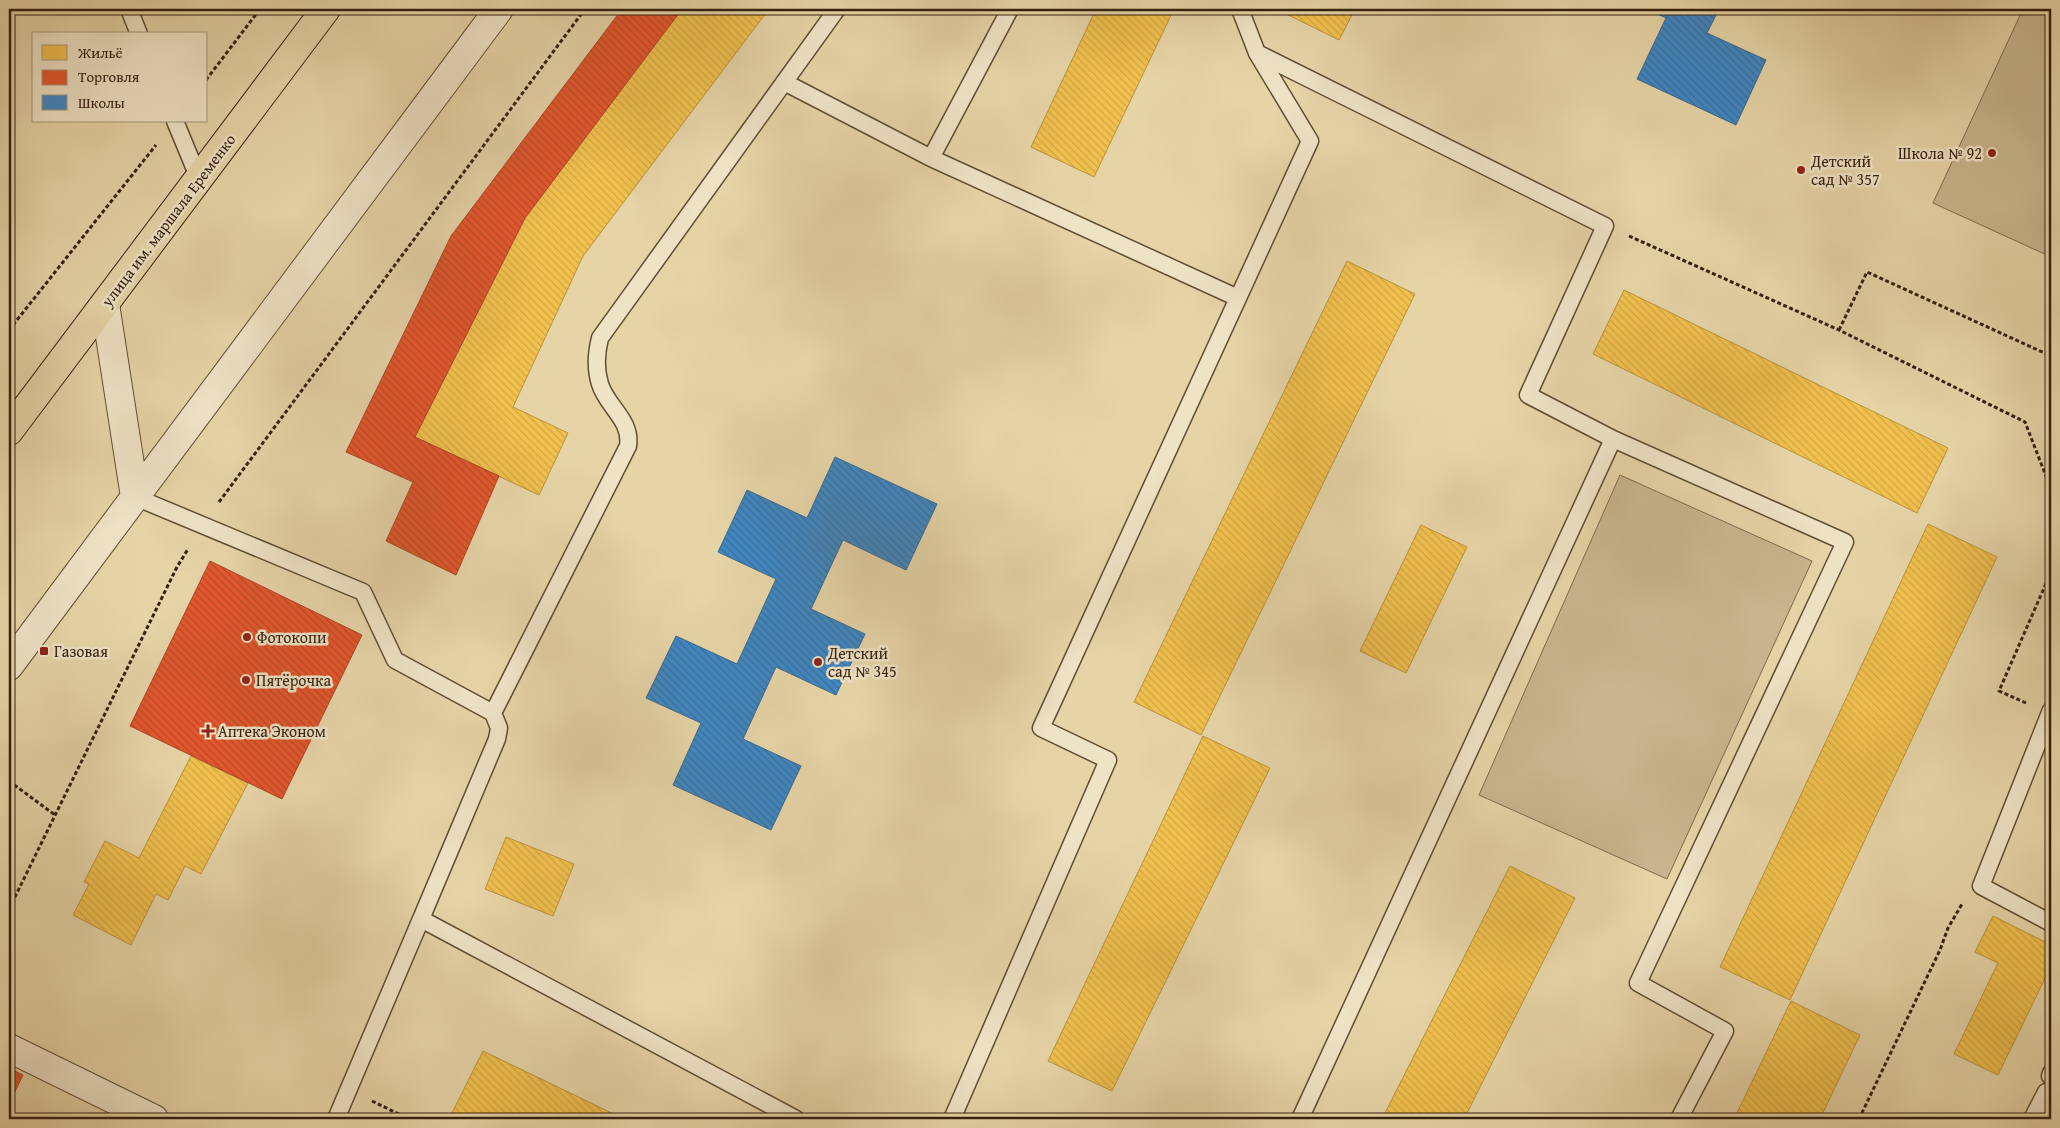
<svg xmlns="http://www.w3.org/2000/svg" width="2060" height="1128" font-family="'Gentium Book Plus',serif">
  <defs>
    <pattern id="homes-back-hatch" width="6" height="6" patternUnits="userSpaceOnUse" patternTransform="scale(1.25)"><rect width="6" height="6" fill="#f2c14e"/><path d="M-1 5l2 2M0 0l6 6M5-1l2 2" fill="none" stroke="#d0a643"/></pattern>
    <pattern id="shops-back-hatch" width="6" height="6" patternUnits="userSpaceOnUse" patternTransform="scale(1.25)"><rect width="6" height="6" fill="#e4572e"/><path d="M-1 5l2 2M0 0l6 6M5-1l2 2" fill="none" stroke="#ba4826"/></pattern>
    <pattern id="schools-back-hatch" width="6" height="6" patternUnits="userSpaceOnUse" patternTransform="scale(1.25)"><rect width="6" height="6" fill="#3f88c5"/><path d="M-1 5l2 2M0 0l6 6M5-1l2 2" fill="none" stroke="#366f9e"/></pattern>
  </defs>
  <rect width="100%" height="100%" fill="#e6d4a7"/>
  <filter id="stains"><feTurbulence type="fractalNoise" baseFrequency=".004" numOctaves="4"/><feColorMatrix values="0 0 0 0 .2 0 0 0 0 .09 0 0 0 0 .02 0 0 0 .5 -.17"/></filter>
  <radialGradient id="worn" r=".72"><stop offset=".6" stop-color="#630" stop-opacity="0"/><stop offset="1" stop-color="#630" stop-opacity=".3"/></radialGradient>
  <!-- green -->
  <path fill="#c8b58d" stroke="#7e6a4e" d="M2023,9H2051V257L1933,203Z
    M1620,475L1812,561L1667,879L1479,795Z"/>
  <!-- homes -->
  <path fill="url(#homes-back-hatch)" stroke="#b9913b" d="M682,9H769L583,256L513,407L568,433L539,495L415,437L525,218Z
    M1096,9H1174L1094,177L1031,147Z
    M1276,9H1355L1339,40Z
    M1347,261L1415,294L1201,735L1134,702Z
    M1624,290L1948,448L1917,513L1593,354Z
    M1928,524L1997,557L1790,1000L1720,967Z
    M1421,525L1467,547L1406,673L1360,651Z
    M1203,736L1270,768L1112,1091L1048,1061Z
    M191,756L248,783L201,874L185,866L168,900L156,894L131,945L73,915L89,884L84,882L105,841L139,858Z
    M506,837L574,864L553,916L485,889Z
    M1510,866L1575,898L1464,1119H1382Z
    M1993,916L2051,945V966L1998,1075L1954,1054L1998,963L1975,952Z
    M1791,1001L1860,1035L1820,1119H1734Z
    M483,1051L624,1119H461L451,1115Z"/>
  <!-- shops -->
  <path fill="url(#shops-back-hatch)" stroke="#af4624" d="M622,9H682L525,218L415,437L499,476L456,575L386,541L413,482L346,452L451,236Z
    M210,561L362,635L282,799L130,726Z
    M9,1068L23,1075L9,1104Z"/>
  <!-- schools -->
  <path fill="url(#schools-back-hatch)" stroke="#3c698e" d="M1647,9H1719L1707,33L1766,60L1736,125L1637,79L1666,18Z
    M835,457L937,504L906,570L843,540L811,609L865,634L836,695L776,667L743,739L801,766L771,830L673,785L701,723L646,698L676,636L737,664L776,579L718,552L747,490L807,518Z"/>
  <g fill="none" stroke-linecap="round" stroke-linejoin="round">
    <defs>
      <path id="service" d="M129,9L139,34
        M1257,53L1605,226L1528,395L1613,439L1300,1119
        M784,82L931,158L1238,298
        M175,121L199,179
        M931,158L1010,9
        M1613,439L1845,542L1638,983L1725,1031L1679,1119
        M135,497L363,592L395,660L493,713L499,728L497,739L421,919
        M2051,710L1981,886L2051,923
        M493,713L628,446C632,420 607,407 600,384C595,368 596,354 600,338L837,9
        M2050,1076L2051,1073
        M336,1119L421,919L796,1119
        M952,1119L1108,760L1041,728L1310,141L1257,53L1240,9
        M2032,1119L2046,1092"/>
      <path id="minor" d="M105,304L135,497
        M9,666L499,9
        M9,1048L154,1119"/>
      <path id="trunk" d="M9,431L326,9"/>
    </defs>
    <!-- service casing -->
    <use href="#service" stroke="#604d34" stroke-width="19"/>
    <!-- minor casing -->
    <use href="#minor" stroke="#604d34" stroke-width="30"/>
    <!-- trunk casing -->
    <use href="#trunk" stroke="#34200e" stroke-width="30"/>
    <!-- path -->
    <path stroke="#34200e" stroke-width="3" stroke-dasharray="4 2.5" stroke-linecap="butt" d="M206,80L260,9
      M1629,236L1839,330L2025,422L2051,489
      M9,330L156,145
      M1839,330L1867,272L2051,356
      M219,502L585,9
      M2026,703L1999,691L2051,572
      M9,781L55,815
      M9,909L177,567L188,549
      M372,1101L409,1119
      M1859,1119L1940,950L1948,928L1962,904"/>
    <!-- service -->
    <use href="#service" stroke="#efe3c6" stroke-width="16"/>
    <!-- minor -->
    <use href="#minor" stroke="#efe3c6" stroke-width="28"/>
    <!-- trunk -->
    <use href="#trunk" stroke="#e6d4a7" stroke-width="28"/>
  </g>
  <!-- markers -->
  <g fill="#8f2418" stroke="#efe3c6" stroke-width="2">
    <circle cx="1992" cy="153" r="5"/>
    <circle cx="1801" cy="170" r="5"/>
    <circle cx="247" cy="637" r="5"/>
    <rect x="39" y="646" width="10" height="10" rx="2.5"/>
    <circle cx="818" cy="662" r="5"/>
    <circle cx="246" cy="680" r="5"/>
    <path d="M205.5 723.5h5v5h5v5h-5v5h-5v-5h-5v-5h5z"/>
  </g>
  <g text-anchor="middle" stroke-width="5" stroke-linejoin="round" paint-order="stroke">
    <!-- poi labels -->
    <g font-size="16" fill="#34200e" stroke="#efe3c6" text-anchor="start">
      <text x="1982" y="159" text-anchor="end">Школа № 92</text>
      <text x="1811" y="167">Детский<tspan x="1811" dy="18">сад № 357</tspan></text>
      <text x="257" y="643">Фотокопи</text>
      <text x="54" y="657">Газовая</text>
      <text x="828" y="659">Детский<tspan x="828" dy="18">сад № 345</tspan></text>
      <text x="256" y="686">Пятёрочка</text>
      <text x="218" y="737">Аптека Эконом</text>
    </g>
    <!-- street labels -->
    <g font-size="16" fill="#34200e" stroke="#efe3c6">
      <text transform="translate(168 220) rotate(-53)" y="6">улица им. маршала Еременко</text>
    </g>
  </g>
  <!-- margin -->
  <rect width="2060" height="1128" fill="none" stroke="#e6d4a7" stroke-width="30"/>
  <rect x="10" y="10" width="2040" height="1108" fill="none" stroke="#34200e" stroke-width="2.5"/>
  <rect x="15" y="15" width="2030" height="1098" fill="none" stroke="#34200e"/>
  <!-- legend -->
  <rect x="32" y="32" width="175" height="90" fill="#efe3c6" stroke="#a4957c"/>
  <rect x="42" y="45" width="25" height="15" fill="#f2c14e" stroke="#a4957c"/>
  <text x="78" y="58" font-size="15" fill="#34200e">Жильё</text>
  <rect x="42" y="70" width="25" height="15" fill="#e4572e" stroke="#a4957c"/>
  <text x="78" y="82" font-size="15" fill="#34200e">Торговля</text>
  <rect x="42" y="95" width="25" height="15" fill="#3f88c5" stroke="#a4957c"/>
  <text x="78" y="108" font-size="15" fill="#34200e">Школы</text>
  <rect width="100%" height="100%" filter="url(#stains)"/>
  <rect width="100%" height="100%" fill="url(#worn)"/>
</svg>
